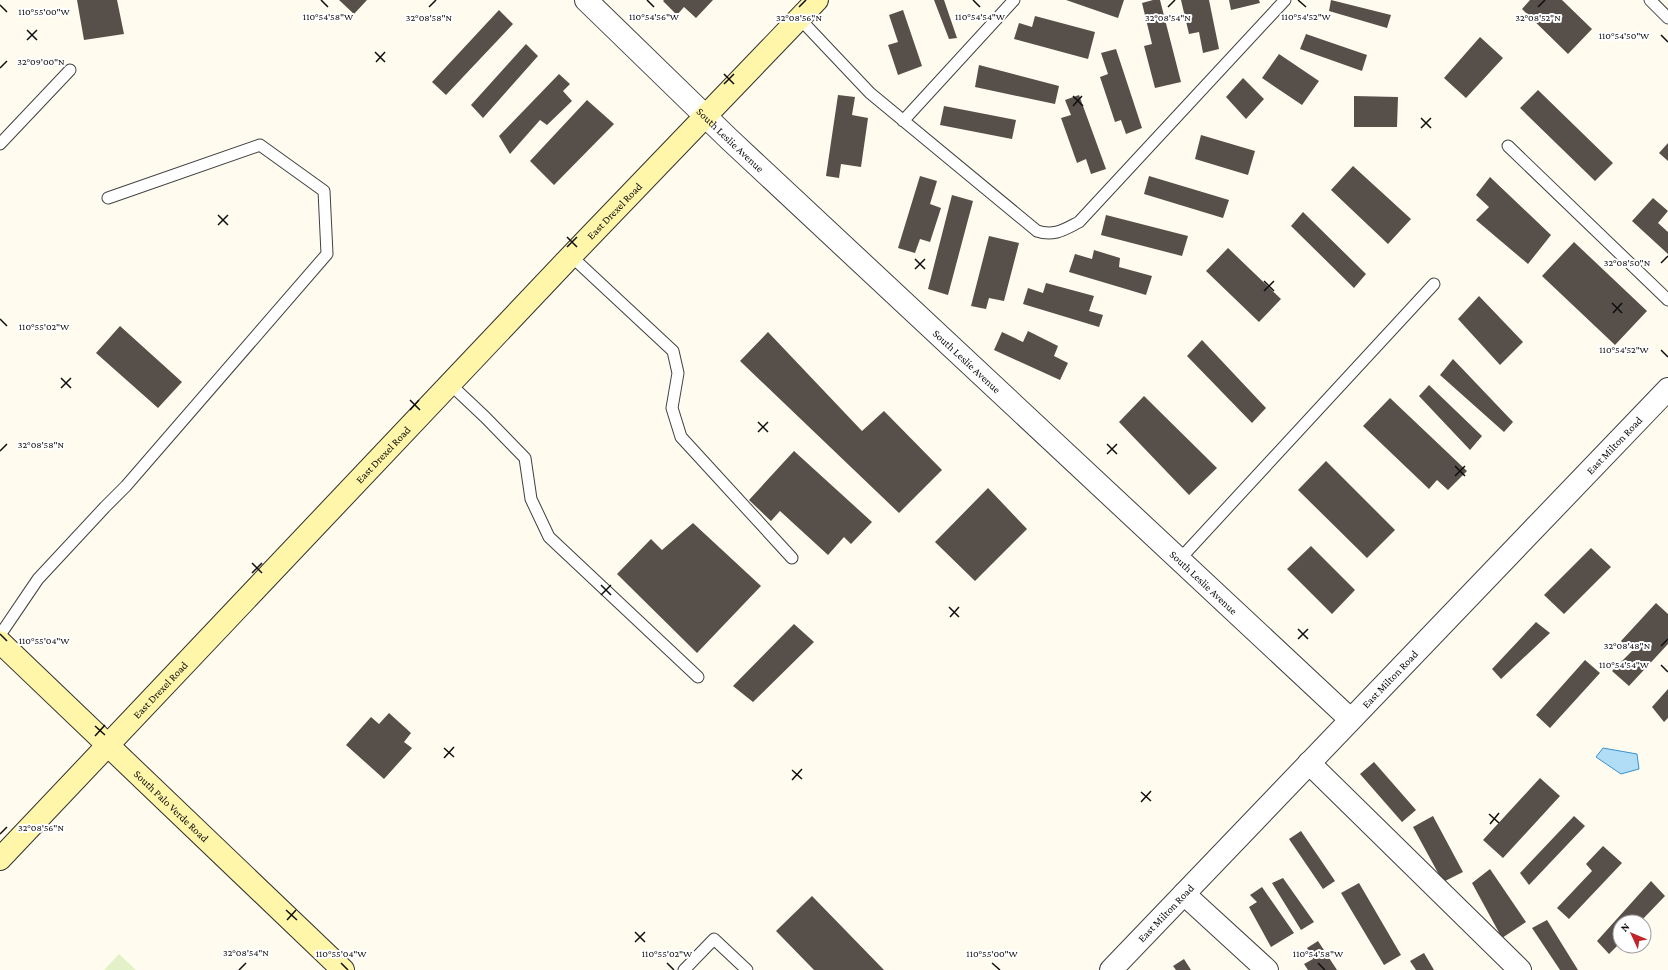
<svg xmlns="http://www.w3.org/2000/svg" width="1668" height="970" font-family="'Crimson Pro',serif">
  <rect width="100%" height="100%" fill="#fffcef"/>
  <!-- pitch -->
  <path fill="#e3f1c9" d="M119,954L136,970H104Z"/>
  <!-- water -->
  <path fill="#b2ddf7" stroke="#3892d0" d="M1603,748L1637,754L1639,769L1621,774L1596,757Z"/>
  <!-- building -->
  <path fill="#574f4a" d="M77,0H117L124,34L84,40Z
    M339,0H367L354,14Z
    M664,0H713L696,18L684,7L677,15L663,1Z
    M934,0H944L957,38L949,39Z
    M1066,0H1124L1118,18Z
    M1153,0H1160L1181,82L1155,88L1144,46L1152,44L1142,3Z
    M1181,0H1209L1219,49L1203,53L1199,32L1189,34Z
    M1229,0H1259L1260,3L1231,10Z
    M1331,0L1391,15L1387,28L1329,11Z
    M1530,0H1562L1592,29L1568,54L1522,9Z
    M499,10L513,24L446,95L432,82Z
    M903,10L922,66L898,75L888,45L898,42L889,15Z
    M1035,16L1095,32L1088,59L1014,39L1019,23L1032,27Z
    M1306,34L1367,55L1362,71L1300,49Z
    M1480,37L1503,58L1466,98L1444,78Z
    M526,44L538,56L483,118L471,105Z
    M1116,49L1142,128L1126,134L1121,120L1115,122L1100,77L1108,74L1101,53Z
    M1279,54L1319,81L1302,105L1262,78Z
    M979,65L1059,86L1055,104L975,87Z
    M559,74L570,84L563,91L572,101L547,125L540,120L510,154L499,136Z
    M1243,78L1264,99L1246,119L1226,97Z
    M1538,90L1613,163L1595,181L1520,108Z
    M838,95L855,97L852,115L868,118L861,167L841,164L839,178L826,176Z
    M1079,95L1106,169L1091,174L1086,159L1077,163L1061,118L1071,115L1065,100Z
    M1354,96L1398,97L1397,127H1354Z
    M587,100L614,124L554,185L530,161Z
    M944,106L1016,120L1012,139L940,125Z
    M1201,135L1255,151L1248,175L1195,159Z
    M1668,143V161L1659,153Z
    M1353,166L1411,219L1388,244L1331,190Z
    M920,176L937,181L930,204L941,208L930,242L920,239L915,253L898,248Z
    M1149,176L1229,200L1223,218L1144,194Z
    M1490,177L1551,235L1528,264L1476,220L1489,207L1476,195Z
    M952,195L973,201L948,295L928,289Z
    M1653,198L1668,211L1658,223L1668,232V254L1632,221Z
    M1303,212L1366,274L1354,288L1291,226Z
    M1106,215L1188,236L1182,256L1101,235Z
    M989,236L1019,243L1004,301L989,298L986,309L971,306Z
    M1574,242L1647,311L1615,345L1542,276Z
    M1228,248L1281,299L1259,322L1206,271Z
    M1094,250L1120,258L1119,267L1152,276L1146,295L1069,272L1075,254L1092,259Z
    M1046,283L1094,296L1089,311L1103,315L1099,327L1023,304L1028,288L1043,293Z
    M1479,296L1523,342L1500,365L1458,319Z
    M120,326L182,382L158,408L96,353Z
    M1028,331L1058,346L1054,356L1068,363L1060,380L994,350L1002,332L1023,342Z
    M768,332L862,431L884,411L942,470L899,513L740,361Z
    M1202,340L1266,408L1252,423L1187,356Z
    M1453,359L1513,422L1504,432L1440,375Z
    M1429,385L1482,436L1470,450L1419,396Z
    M1144,396L1217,468L1189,495L1119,422Z
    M1390,398L1467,471L1448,490L1437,480L1429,489L1363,426Z
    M794,451L872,522L851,544L844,537L828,555L780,511L771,521L749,500Z
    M1326,461L1395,530L1367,558L1298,490Z
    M988,488L1027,529L975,581L935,542Z
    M693,523L761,586L697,653L617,574L651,539L662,550Z
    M1311,546L1355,590L1332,614L1287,569Z
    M1591,548L1611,567L1564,614L1544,595Z
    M1656,603L1668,614V644L1629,686L1612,671L1632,651L1621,641Z
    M1536,622L1550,633L1501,679L1492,669Z
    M794,624L814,642L753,702L733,686Z
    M1585,660L1600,673L1550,728L1536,715Z
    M1668,689V718L1664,722L1652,707Z
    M389,713L411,733L404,742L412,748L384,779L346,745L371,717L379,724Z
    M1374,762L1416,810L1402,822L1360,774Z
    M1540,778L1560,796L1503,858L1483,840Z
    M1433,816L1463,872L1443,882L1413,827Z
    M1574,816L1585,826L1529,885L1520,873Z
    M1301,831L1335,881L1323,889L1289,839Z
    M1603,846L1622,863L1569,919L1557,908L1592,871L1586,864Z
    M1490,869L1526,922L1502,938L1472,883Z
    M1283,878L1314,922L1301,930L1272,883Z
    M1651,881L1665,896L1640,922H1620V943L1609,954L1597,941Z
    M1359,883L1401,955L1384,965L1341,893Z
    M1262,887L1294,933L1271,947L1249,907L1257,902L1250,895Z
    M812,896L884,970H814L776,931Z
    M1547,920L1578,970H1560L1532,928Z
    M1318,941L1337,970H1308L1304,964L1313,959L1307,948Z
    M1424,953L1434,970H1416L1410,961Z
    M1184,959L1191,970H1176L1173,966Z"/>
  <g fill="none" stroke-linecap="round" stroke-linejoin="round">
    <defs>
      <path id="lane" d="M1650,0L1668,18
        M799,18L870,93L1037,231C1054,237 1065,229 1079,222L1285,0
        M903,121L1014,0
        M0,144L70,70
        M1508,146L1668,300
        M571,256L673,351L678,373L672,408L681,437L792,558
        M450,384L485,417L525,458L531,499L549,537L698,677
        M1179,560L1434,284
        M0,635L38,579L105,507L126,486L327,254L324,191L260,145L108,198
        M684,970L714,939L747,970"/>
      <g id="street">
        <path id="s1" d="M586,0L729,139L1350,719"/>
        <path d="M1309,763L1520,970"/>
        <path d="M1184,894L1267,970"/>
        <path id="s2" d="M1111,970L1668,389"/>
      </g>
      <g id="secondary">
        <path id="s3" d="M0,642L343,970"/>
        <path id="s4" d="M0,859L571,256L817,0"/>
      </g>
    </defs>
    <!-- lane casing -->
    <use href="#lane" stroke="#414141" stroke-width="13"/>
    <!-- street casing -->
    <use href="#street" stroke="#414141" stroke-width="24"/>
    <!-- secondary casing -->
    <use href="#secondary" stroke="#303030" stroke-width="24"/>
    <!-- lane -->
    <use href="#lane" stroke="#fff" stroke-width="11"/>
    <!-- street -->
    <use href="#street" stroke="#fff" stroke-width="22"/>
    <!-- secondary -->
    <use href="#secondary" stroke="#fff6aa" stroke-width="22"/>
  </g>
  <!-- ticks -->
  <path fill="none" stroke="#0e0e0e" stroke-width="1.5" d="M321,0L328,7M647,0L654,7M973,0L980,7M1298,0L1306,7M0,5L7,12M429,7L436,0M799,7L806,0M1168,7L1175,0M1538,7L1545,0M27,30L37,40M1661,35L1668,42M27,40L37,30M375,52L385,62M376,62L385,52M0,68L7,61M724,74L734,84M724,84L734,74M1073,96L1083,106M1073,106L1082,96M1421,118L1431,128M1421,128L1431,118M218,215L228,225M218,225L228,215M567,237L577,247M567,247L577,237M915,259L925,269M1661,263L1668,256M915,269L925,259M1264,281L1274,291M1264,291L1274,281M1612,303L1622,313M1613,313L1622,303M0,319L7,326M1661,350L1668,357M61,378L71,388M61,388L71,378M410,400L420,410M410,410L419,400M758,422L768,432M758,432L768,422M1107,444L1117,454M0,451L7,444M1107,454L1117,444M1455,466L1465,476M1455,476L1465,466M252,563L262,573M252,573L262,563M601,585L611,595M601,595L611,585M949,607L959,617M950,617L959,607M1298,629L1308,639M0,634L7,641M1298,639L1308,629M1661,646L1668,639M1661,665L1668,672M95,726L105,735M95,736L105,725M444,748L454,757M444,758L454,747M792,770L802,779M792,780L802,769M1141,792L1151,801M1141,802L1151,791M1489,814L1499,823M1490,824L1499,813M0,834L7,827M286,910L297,920M287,920L296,910M635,932L645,942M635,942L645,932M341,963L348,970M667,963L674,970M992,963L1000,970M1318,963L1325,970M239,970L246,963"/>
  <g text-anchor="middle" stroke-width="4" stroke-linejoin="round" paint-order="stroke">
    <!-- street labels -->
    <g font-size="11" fill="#0e0e0e" stroke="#fff">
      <text dy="4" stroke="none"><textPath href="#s1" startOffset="201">South Leslie Avenue</textPath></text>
      <text dy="4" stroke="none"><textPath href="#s4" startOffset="893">East Drexel Road</textPath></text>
      <text dy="4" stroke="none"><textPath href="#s1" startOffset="525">South Leslie Avenue</textPath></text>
      <text dy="4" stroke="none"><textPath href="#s2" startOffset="727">East Milton Road</textPath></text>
      <text dy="4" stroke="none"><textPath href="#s4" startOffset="557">East Drexel Road</textPath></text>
      <text dy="4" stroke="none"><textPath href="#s1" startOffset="849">South Leslie Avenue</textPath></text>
      <text dy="4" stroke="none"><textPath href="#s2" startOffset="403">East Milton Road</textPath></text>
      <text dy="4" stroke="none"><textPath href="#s4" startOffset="233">East Drexel Road</textPath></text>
      <text dy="4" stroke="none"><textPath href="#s3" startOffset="237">South Palo Verde Road</textPath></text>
      <text dy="4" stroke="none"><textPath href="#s2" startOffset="79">East Milton Road</textPath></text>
    </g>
  </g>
  <g font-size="10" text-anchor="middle" fill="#0e0e0e" stroke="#fff" stroke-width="4" stroke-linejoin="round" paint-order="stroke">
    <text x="44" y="15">110°55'00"W</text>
    <text x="328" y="20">110°54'58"W</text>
    <text x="654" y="20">110°54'56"W</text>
    <text x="980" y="20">110°54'54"W</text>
    <text x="1306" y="20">110°54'52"W</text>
    <text x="429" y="21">32°08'58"N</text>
    <text x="799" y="21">32°08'56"N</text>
    <text x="1168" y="21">32°08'54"N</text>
    <text x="1538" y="21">32°08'52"N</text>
    <text x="1624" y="39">110°54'50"W</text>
    <text x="41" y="65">32°09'00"N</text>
    <text x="1627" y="266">32°08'50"N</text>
    <text x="44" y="330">110°55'02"W</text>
    <text x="1624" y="353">110°54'52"W</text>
    <text x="41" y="448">32°08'58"N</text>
    <text x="44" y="644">110°55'04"W</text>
    <text x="1627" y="649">32°08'48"N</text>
    <text x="1624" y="668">110°54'54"W</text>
    <text x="41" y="831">32°08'56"N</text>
    <text x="246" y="956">32°08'54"N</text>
    <text x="341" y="957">110°55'04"W</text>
    <text x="667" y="957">110°55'02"W</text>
    <text x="992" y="957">110°55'00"W</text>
    <text x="1318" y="957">110°54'58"W</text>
  </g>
  <!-- north arrow -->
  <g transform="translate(1632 934) rotate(314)"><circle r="19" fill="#ffffff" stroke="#9f9f9f"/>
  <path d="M0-3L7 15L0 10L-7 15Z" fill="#c12329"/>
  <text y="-6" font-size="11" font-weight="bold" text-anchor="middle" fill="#0e0e0e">N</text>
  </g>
</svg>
